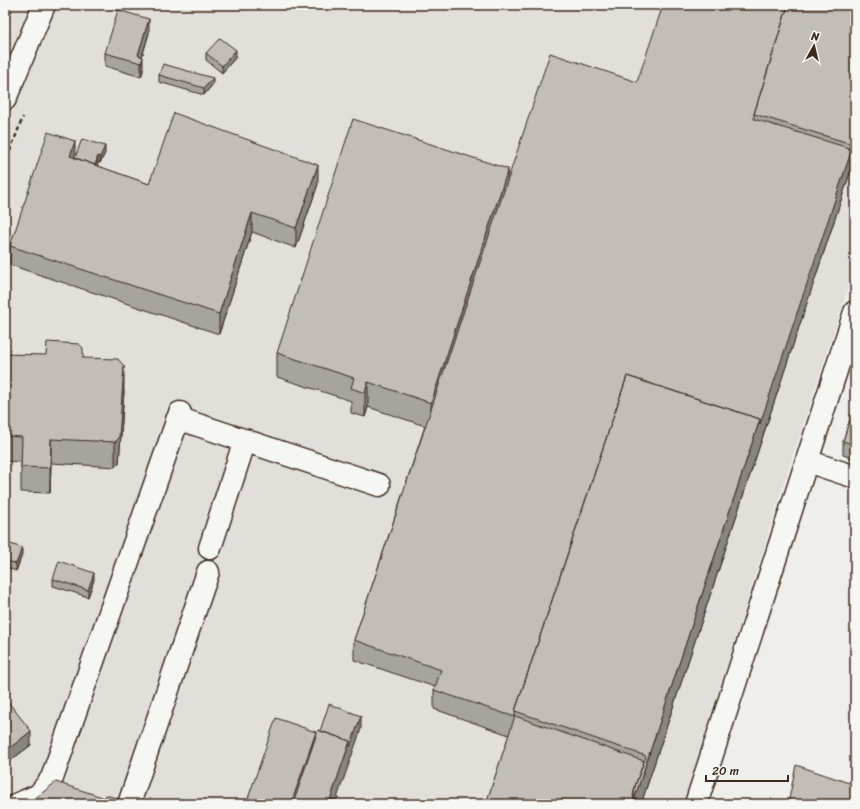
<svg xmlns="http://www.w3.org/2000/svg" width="860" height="809" font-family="Sriracha,sans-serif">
  <rect width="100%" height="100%" fill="#efeeea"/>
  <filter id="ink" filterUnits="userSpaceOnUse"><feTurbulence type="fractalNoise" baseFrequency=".025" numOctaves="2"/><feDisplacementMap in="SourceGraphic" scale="8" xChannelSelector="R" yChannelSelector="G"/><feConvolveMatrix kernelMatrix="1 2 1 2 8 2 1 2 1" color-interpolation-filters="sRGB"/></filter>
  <g filter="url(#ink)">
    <!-- built -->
    <path fill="#e2dfdb" d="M5,5H855V268L789,467L684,804H5Z"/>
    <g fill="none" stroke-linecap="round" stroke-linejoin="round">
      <defs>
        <path id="minor" d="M177,420L186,421L379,485
          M807,461L855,477
          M210,548L245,440
          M18,804L39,795L52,778L180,413
          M129,804L208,572
          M696,804L855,312"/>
        <path id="major" d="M5,99L44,5"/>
      </defs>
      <!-- minor casing -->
      <use href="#minor" stroke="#3b2a1e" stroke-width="25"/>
      <!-- major casing -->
      <use href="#major" stroke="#3b2a1e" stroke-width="25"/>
      <!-- path -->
      <path stroke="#3b2a1e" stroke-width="2.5" stroke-dasharray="4 3" stroke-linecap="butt" d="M5,27L13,5
        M5,164L23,117"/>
      <!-- minor -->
      <use href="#minor" stroke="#f6f6f2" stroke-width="22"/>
      <!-- major -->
      <use href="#major" stroke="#f6f6f2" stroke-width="22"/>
    </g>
    <!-- wall -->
    <path fill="#a7a39d" stroke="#3b2a1e" d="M855,5V158L641,804H486L509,735L434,709V690L435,687L354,660V640L425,426L368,407L365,417L351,413V401L277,377V353L508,179L637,82Z
      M149,33L142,57L143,71L141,77L105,66V53Z
      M206,53L236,57L222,73L206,60Z
      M159,75L213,84L204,95L159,82Z
      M105,153L100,163H98L97,166L149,184H318L296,248L252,232L219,334L10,265V246L75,158Z
      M5,354L83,358L124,391L119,463L115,467L51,463L50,493L21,492V462L5,461Z
      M855,403V459L843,455V441Z
      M5,542L22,555L16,571L5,567Z
      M53,579L94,580L88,597L53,586Z
      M5,698L31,745L6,764L5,762Z
      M105,798L129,804H33V800Z"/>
    <!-- shaded-wall -->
    <path fill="#888480" stroke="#3b2a1e" d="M149,19V33L140,63L138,55Z
      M236,50V57L222,73V66Z
      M143,57V71L141,77V63Z
      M213,78V84L204,95V88Z
      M855,134V158L641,804H635V797L760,419L852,149V144Z
      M75,141V160L70,156Z
      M105,146V153L100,163V157Z
      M98,156V163L92,183V176Z
      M318,165V184L296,248V228Z
      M508,169V193L431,427V403Z
      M252,213V232L219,334V314Z
      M124,366V391L119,463L115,467V442Z
      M368,382V407L365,417V393Z
      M51,439V463L50,493V468Z
      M22,548V555L16,571V564Z
      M94,573V580L88,597V590Z
      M361,716V729L335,804L330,800L350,741Z
      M31,731V745L6,764V751Z
      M316,732V757L300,804H291Z"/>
    <!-- building -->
    <path fill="#c2bdb7" stroke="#3b2a1e" d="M663,5H788L754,114V119L852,149L760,424V419L627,376L515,711V717L434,690L441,670L354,640L550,53L637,82Z
      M788,5H855V134L852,144L754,114Z
      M118,10L149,19L138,55L143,57L141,63L105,53Z
      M220,38L236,50L222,66L206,53Z
      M163,64L213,78L204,88L159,75Z
      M174,113L318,165L296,228L252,213L219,314L10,246L48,132L75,141L70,156L149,184Z
      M353,119L508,169L431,403L368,382L365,393L351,388L354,378L277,353Z
      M82,139L105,146L100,157L98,156L95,165L75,158Z
      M47,342L79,344L83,348V358L118,359L124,366L119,438L115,442L51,439L50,468L21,467L22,437L5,436V354L46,355Z
      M627,376L760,419L635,797H633L635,786L646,756L515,711Z
      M855,403V445L843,441Z
      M5,542L22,548L16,564L5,560Z
      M59,561L94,573L88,590L53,579Z
      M5,698L31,731L6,751L5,749Z
      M329,704L361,716L350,747V741L320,731Z
      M515,716L644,761L635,786L633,804H486Z
      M276,718L316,732L291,804H246Z
      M318,730L350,741L330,800L341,804H293Z
      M796,765L855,785V804H788Z
      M56,782L105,798L106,795L129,802L128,804H37L33,800Z"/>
  </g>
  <!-- margin -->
  <rect width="860" height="809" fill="none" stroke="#f6f6f2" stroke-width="20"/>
  <rect x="10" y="10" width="840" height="789" fill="none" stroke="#3b2a1e" stroke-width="1.5" filter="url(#ink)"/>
  <!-- north arrow -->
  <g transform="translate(814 46) rotate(8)" stroke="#f6f6f2" stroke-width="3" paint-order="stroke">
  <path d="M0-3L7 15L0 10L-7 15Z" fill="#3b2a1e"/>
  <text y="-6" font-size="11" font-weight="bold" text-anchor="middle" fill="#3b2a1e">N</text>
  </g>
  <!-- scale -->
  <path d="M706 775v6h82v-6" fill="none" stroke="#3b2a1e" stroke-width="2"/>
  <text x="712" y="775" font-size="12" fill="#3b2a1e" stroke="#f6f6f2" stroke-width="3" paint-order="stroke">20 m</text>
</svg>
